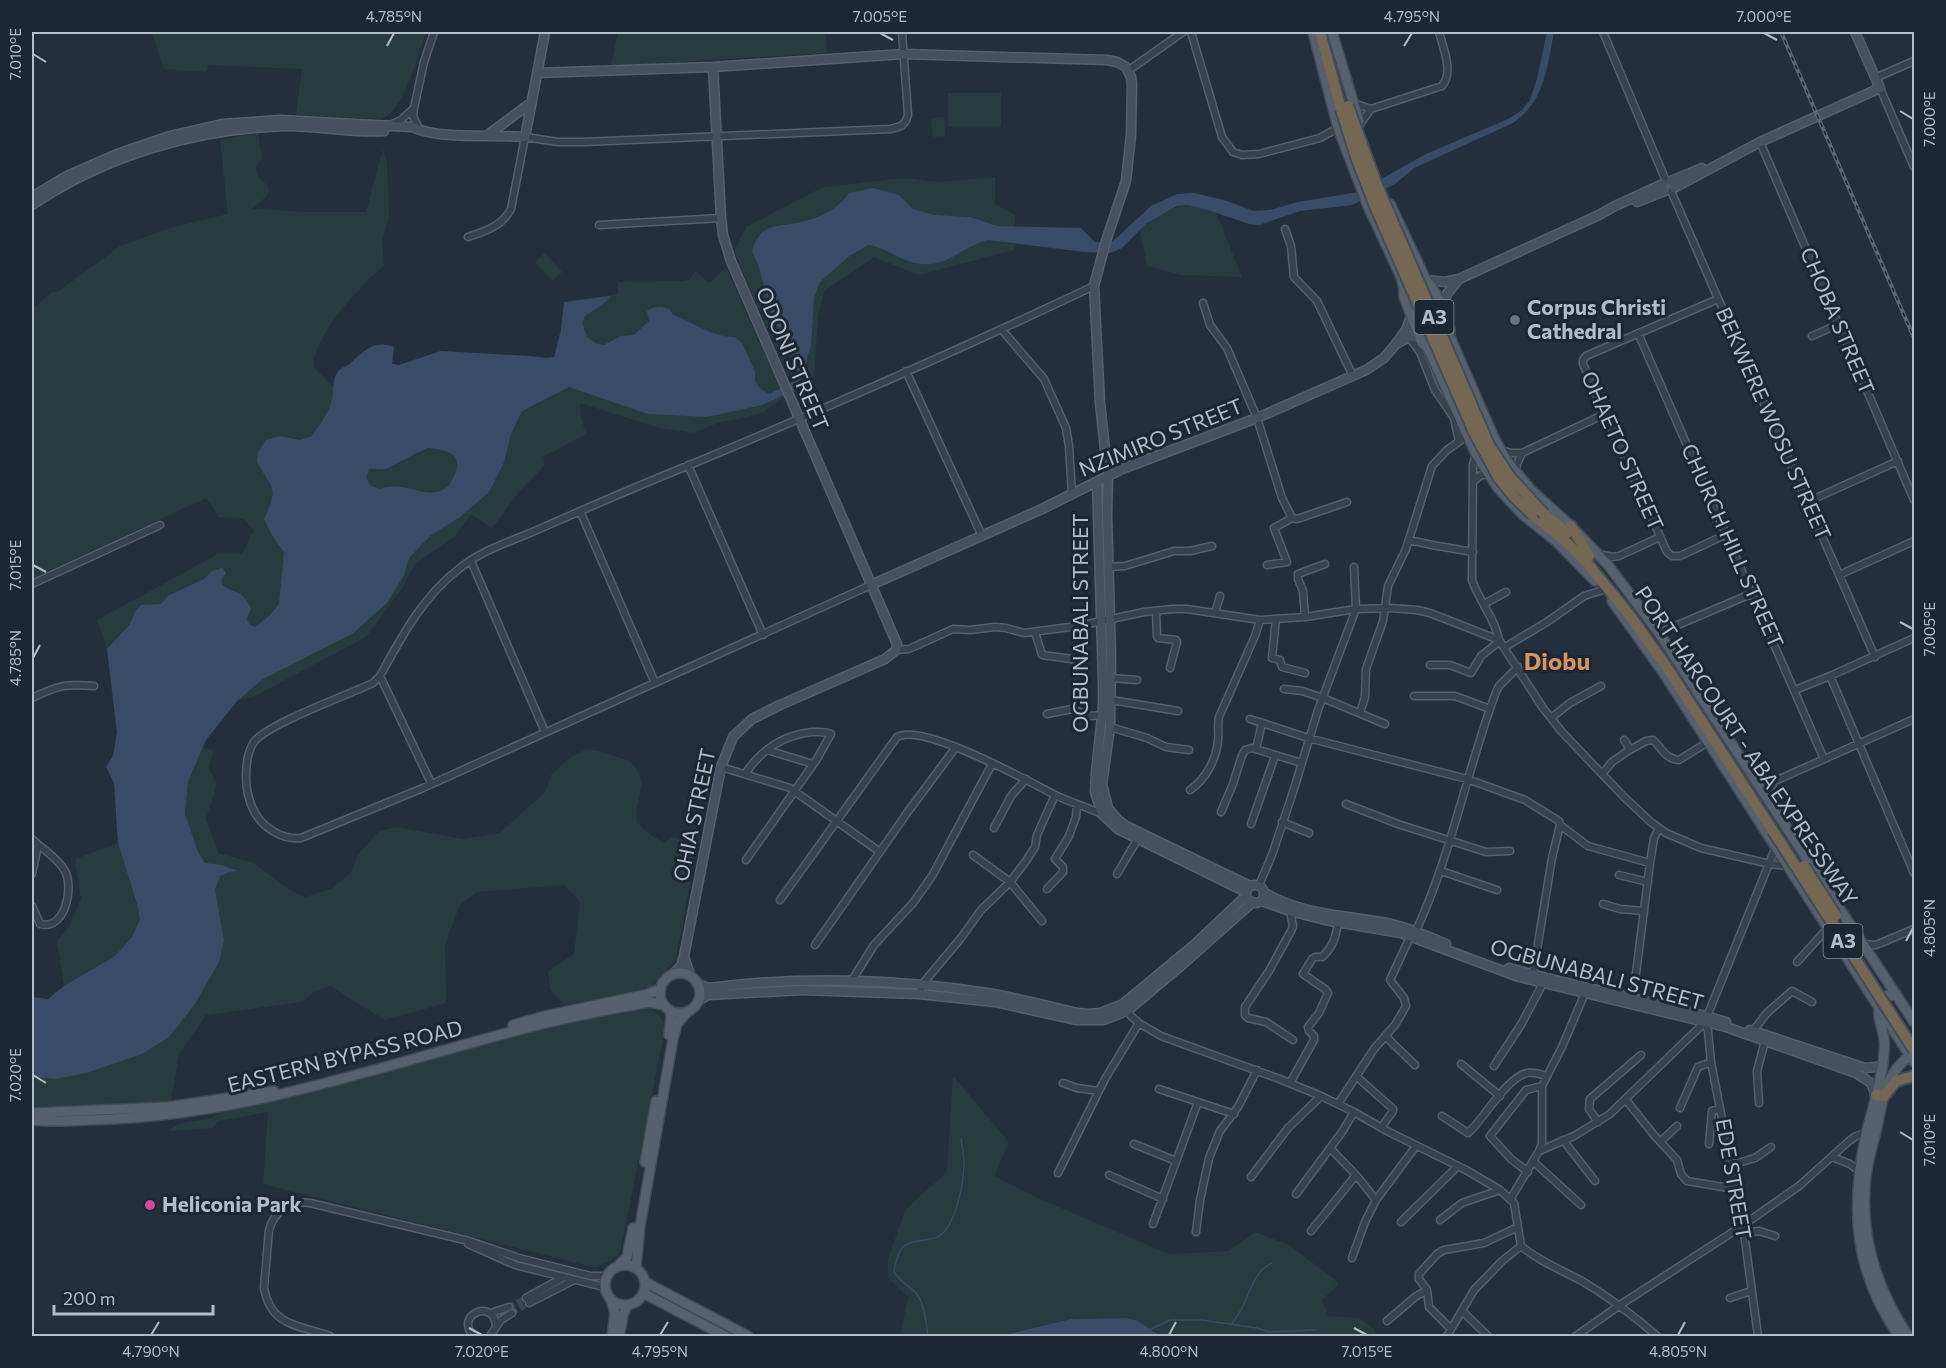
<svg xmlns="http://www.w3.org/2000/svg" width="1946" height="1368" font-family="Commissioner,sans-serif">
  <rect width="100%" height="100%" fill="#242f3e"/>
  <!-- green -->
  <path fill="#263c3f" d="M152,32H426C418,54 404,112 381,119L296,115L302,69L208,65L207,72L164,69Z
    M618,32H826L827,53L611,66Z
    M948,93H1001V126H948Z
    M944,117L945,136L933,137L931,118Z
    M258,133L262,158L256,167L258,176L268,186V195L252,209L306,212H366L383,149L387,163L389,214L382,243L384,265C359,288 317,331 313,366L333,387C334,382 334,377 337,373C339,368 344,368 348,365C363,353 371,339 394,347L392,364L399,365L441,351L530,356L547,358L555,357L561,330L564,302L618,294V282L683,281L690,279L695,271L709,283L726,267L780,388L768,394L564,371L472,435L452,491L295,522L279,604L269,616L118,843L137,904L140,920L138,954L48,999L64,986L57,941L69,927L81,899L75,859L118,843L114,783L106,767L113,756L117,733L107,649L97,620L218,554H242L254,530L244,519L219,517L206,498L32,579V310L52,292L59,291L120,246L173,227L228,214L220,140C233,138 245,134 258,133Z
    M995,177V204L1015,215V226H998L970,217L863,214L782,334C792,353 801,362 791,383L734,251L746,227L823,187L905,178L937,182Z
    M1188,205L1216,212L1242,277L1181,275L1147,266L1140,230C1152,217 1170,207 1188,205Z
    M964,233L1016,245L1014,250L919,275L874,257L824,291L818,316L814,376L795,392L782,398L764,412L743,418L720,422L694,433L660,428L580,403L581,417L586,434L543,457L545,465L519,492L492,528L471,514L455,536L415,564L403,587L366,637L255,696L237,701L428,527L494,411L569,387L589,393L707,417L800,383L805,250Z
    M545,253L562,272L552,281L535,262Z
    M203,747L213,750L209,769L217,784L206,819L218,853L254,863L291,891L305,897L331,889L352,872L356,857L379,831L397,827L463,839L500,833L546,791L551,775L571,757L587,749L599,751L629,761L637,769L642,782L636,812L637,822L644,830L665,844L670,837L697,843L676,960L648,990L565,1005L550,990L548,971L574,954L580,902L565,885L477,892L460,905L445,944L446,1003L385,1020L330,986L314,992L302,1002L206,1015L179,1054L171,1102L85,1108L32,1107V1061L198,862L185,814L188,782Z
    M646,1007C658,1012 664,1018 665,1030L621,1249L618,1256L596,1268L263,1184L268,1112L218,1121L213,1128L169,1131C184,1116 203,1126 222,1112L414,1061L512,1032Z
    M953,1076L1009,1142L994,1176L1040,1199L1169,1254L1229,1251L1255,1232L1289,1245L1334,1279L1339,1284L1322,1300L1328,1316L1359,1318L1374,1329L1375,1336H1160L1138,1322L1126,1318L1071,1319L1001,1336H900L908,1297L888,1278V1259L905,1211L914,1201L942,1177L947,1169Z
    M650,1288L656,1292L739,1336H735L655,1294L649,1293Z"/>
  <!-- water -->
  <path fill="#394c67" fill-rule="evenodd" d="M1547,32H1554C1547,67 1545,101 1513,123L1414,168L1395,184L1352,205L1300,211L1259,225L1249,224L1208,210L1188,205L1177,206L1147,223L1122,248L1110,253L1084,252L988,240C965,245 947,267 922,264C902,263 887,247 868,245L848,257L820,282L814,298L811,345L800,383L794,390L762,405L707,417L648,414L569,387L522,411L511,434L504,462L489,492L460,517L430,536L409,558L404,575L387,603L352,634L263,679L237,701L206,740L188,782L185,814L198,852L205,863L221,865L238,871L229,872L220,876L215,890L224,941L219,962L195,1004L169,1037L142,1054L86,1073L56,1079L32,1077V997L48,999L64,986L115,956L132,937L140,920L137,904L118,843L114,783L106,767L113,756L117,733L107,649L130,624L135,612L141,605L161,604L168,596L204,579L212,571L222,568L226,573L222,578V585C238,596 239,587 251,608L247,619L249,624L255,627L269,616L279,604L284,552L273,537L264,519C279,486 273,491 257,462L258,452L266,440L280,436L300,440L312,436C319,425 330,412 332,399C334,391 332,378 338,372C340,368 345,367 349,364C364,352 372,339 394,347L392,364L399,365L441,351L530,356L547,358L554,357L561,330L564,302L611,296L607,301L585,316L582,323L587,337L595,343L604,345L621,336L634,335L649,321L647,311C654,306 663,306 670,310L673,315C693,322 713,338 735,337L742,343L755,371V381L760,388L769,394L791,383L796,373L797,363L771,314L759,267L752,251C761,221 777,228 801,222C820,218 838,209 849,193L873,188L899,195L913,209L934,215L970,217L998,226L1081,228L1095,242H1112L1151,206L1177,194L1194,193L1224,200L1254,211L1270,210L1298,202L1358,192L1426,154L1508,119L1522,110L1530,100L1537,79ZM427,448C447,449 466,455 453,478C451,482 449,487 444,489C425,501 404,479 380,489L371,486L366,478L369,469H386Z
    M1126,1318L1138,1321L1160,1336H1131L1125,1334L1101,1336H1001L1071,1319Z"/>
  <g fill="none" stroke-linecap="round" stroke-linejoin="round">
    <!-- stream -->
    <path stroke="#394c67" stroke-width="1.5" d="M1232,1323C1249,1306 1249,1273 1272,1263
      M1149,1330L1170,1320H1201L1257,1328L1269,1332L1316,1330
      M928,1336C926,1323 925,1304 916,1293C909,1286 900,1281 894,1272C898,1249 901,1242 925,1240C930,1239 935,1239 939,1236C956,1226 964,1181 964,1162C964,1155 962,1147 961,1139"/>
    <!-- street-tunnel -->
    <path stroke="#3a4453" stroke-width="6" stroke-dasharray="6 3" stroke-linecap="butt" d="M509,1307L526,1298
      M512,1313L529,1303"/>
    <defs>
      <path id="street" d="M1191,32L1222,137L1233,152L1242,155L1259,154L1320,138L1338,128
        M1603,32L1666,181
        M1129,70L1183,32
        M1875,78L1914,61
        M1880,88L1914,167
        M1353,103L1371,109L1442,86C1454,72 1443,48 1439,32
        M1360,124L1371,109
        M390,125L401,120L414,108
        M419,129L413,116L414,108L424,62L434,32
        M1760,142L1914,500
        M1671,191L1875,657
        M599,225L721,218
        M1285,229L1291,246L1294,277L1317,301L1353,376
        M468,237C486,231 502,226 511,209L525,137L558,142H583L890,129C900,127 905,126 908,115L902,32
        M1718,299L1586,356L1583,360V364L1667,552L1672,556H1680L1727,534
        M1203,303L1210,325L1227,348L1257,418L1282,498L1292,518L1297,519L1347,502
        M1002,330L1044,379L1066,428L1069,446L1072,494
        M1638,333L1824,759
        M1812,336L1839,324
        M1409,337L1420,352L1435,390L1454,418L1459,441
        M906,371L982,536
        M1501,450L1511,453H1522L1605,414
        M1476,454L1473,465L1472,580C1479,601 1495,618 1499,640L1543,708L1562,732L1625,798L1652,823L1666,833L1701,848L1770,864L1787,866
        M688,465L763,635
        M1516,472L1517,464L1522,453
        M1474,481L1481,475H1489
        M1807,502L1898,461
        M580,511L655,683
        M1409,540L1432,545L1473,552
        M1599,554L1612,557L1619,556L1660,537
        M471,561L545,732
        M1267,565L1287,562L1274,528L1292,518
        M1108,567L1125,566L1174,551H1190L1212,546
        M1839,575L1914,541
        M32,584L160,525
        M871,585L423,788L301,838C282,840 264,828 255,813C249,802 246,789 246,777C246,765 247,752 254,742C267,724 348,695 373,683L380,676C402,636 423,596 460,568C482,550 512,541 537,530C589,507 640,485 692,464C827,408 961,349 1094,286
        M1484,604L1506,592
        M1156,611L1157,636L1158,638L1176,640L1177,642L1170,668
        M1215,613L1220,596
        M1305,617L1303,591L1298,579V574L1325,564
        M1276,619L1272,658L1280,660L1282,667L1305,673
        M1035,632L1042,655L1079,660
        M1659,633L1753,593
        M1505,647L1547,622L1584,596L1603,590
        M896,650L909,649L953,629L970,630L995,627L1006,628L1024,633L1078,626L1144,612L1172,609H1187L1260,620L1305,617L1356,609L1390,608L1417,610L1430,613L1499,640
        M1430,665H1450L1471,673L1481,656L1500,641
        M380,676L431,783
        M1830,676L1914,873
        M1111,678L1137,680
        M1284,689L1302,691L1323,698L1385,724
        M1795,690L1830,676L1914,638
        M1414,696H1455L1490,709
        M32,698C59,685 64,684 94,686
        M1111,700L1178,711
        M1360,713L1365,697L1366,669L1383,621L1388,586L1406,549L1432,466L1447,450L1467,436
        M1047,714L1072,709L1090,716L1103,715
        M1551,718L1570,703L1601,686
        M1250,719L1308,738L1467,779L1525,800L1559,821L1560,825L1552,858L1533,974
        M1110,727L1147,738L1166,747L1189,750
        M1256,749L1262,723
        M767,750L813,764
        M1628,751L1646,741L1653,740C1662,748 1665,759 1679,760L1708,742
        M721,767L790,788L880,852
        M745,774C761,750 783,735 812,732C819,732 825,731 831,734L817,759L746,860
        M1602,774L1612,762L1628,751V746L1624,740
        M1757,782L1775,781L1914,719
        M1190,790C1206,779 1216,760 1218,741C1219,732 1217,725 1219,717L1255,636L1260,620
        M1766,795L1775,781
        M1346,804L1398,824L1486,852L1510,851
        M1221,812L1233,784L1241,758L1245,750L1252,748L1302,763
        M1282,822L1309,833
        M1251,824L1275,756
        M1560,825L1588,846L1650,863
        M994,828L1011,796L1026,779
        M32,839C42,849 58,858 65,871C74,888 65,931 40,924L32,906
        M973,855L1010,882L1042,921
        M1441,871L1497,890
        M32,874L38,845
        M1117,874L1137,840
        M1619,875L1648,882
        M1259,885L1272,855L1294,789L1318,710L1356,609L1354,567
        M1047,889L1063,872V867L1055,859L1069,836L1076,817L1077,805
        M780,900L897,737C922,722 1028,781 1055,795C1070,802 1086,807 1102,814
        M1603,904L1620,909L1644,911
        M1290,911L1293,926L1291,931L1269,971L1245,1007V1015L1248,1018L1266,1022L1293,1040
        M1414,935C1451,858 1466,772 1496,692L1499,686L1518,667
        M1863,944L1876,945L1914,929
        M815,945L907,813L956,747
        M1797,962L1827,929
        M851,982L874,945L913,903L932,876L992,764
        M919,994L925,981L961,938L981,910L1010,882L1026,861L1035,847L1037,835L1055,795
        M1633,997L1650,863L1654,838L1659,828
        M1125,1008L1132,1017L1139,1023L1161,1036L1277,1078L1321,1096L1354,1112L1387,1131L1466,1170L1500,1190L1514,1203L1521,1246C1539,1261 1561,1270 1582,1281C1609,1297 1633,1315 1657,1336
        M1706,1019L1775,849
        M1705,1022L1708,1031L1711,1062L1744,1233L1758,1336
        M1753,1031L1767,1013L1792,991L1812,1002
        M1385,1036L1415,1065
        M1461,1064L1500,1096
        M1494,1066L1522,1023L1543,983
        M1356,1076L1393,1109V1111L1381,1128
        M1063,1083L1077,1088L1099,1091
        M1290,1083L1314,1040V1036L1309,1031L1308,1027L1319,1013L1328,993L1325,989L1303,974L1312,959L1315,957H1322C1333,947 1336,937 1338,922
        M1159,1089L1234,1114
        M1626,1100L1654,1135L1677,1160L1681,1174L1687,1181L1735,1189
        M1759,1103L1757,1071L1765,1041
        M1338,1104L1374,1049L1395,1025L1406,1006L1404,998L1390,980L1410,937
        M1680,1108L1698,1067L1711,1062
        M1442,1116L1468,1133C1484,1119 1506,1078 1527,1073C1533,1072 1540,1074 1546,1076
        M1598,1122L1589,1109L1590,1099L1641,1055
        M1563,1140L1595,1181
        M1660,1142L1677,1126
        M1134,1144L1176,1161
        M1709,1144L1712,1111L1720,1108
        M1330,1148L1356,1175L1376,1200
        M1539,1151L1574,1136L1610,1114L1705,1022
        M1832,1157L1850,1164L1859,1171
        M1534,1162L1581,1205
        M1731,1165L1755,1158L1771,1147
        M1528,1172L1511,1159L1490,1136L1526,1090L1542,1086
        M1058,1173L1105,1079L1139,1023
        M1109,1175L1163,1199
        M1251,1177L1288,1128L1321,1096
        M1296,1194L1342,1132L1354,1112
        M1511,1198L1539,1151L1542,1143V1086L1562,1047L1585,993
        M1440,1220L1462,1203L1500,1190
        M1401,1222L1458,1166
        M1153,1224L1198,1102
        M1311,1231L1356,1175
        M1196,1232L1200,1200L1209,1158L1220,1131L1238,1107L1257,1070
        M1744,1233L1759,1231L1775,1236
        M468,1244L515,1265L604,1287
        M1352,1258L1365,1222L1376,1200L1416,1146
        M526,1298L564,1277
        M1730,1298L1751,1291
        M529,1303L574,1280
        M1462,1311L1488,1336
        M491,1313L509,1307
        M1387,1321L1415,1297L1427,1290
        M1451,1329L1429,1307L1427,1290L1419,1279V1274L1437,1254L1444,1250L1484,1243L1518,1227
        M330,1336C299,1325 271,1327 264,1288L269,1230C275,1210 290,1200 310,1203L469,1241L519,1258L591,1276H606
        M474,1336C453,1316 494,1297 496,1326
        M490,1336L501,1320L512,1313
        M1447,1336L1474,1290L1502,1261L1521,1246
        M1576,1336L1620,1305L1742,1226L1799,1186L1849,1141L1856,1136L1867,1133"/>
      <path id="secondary" d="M537,73L713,67L903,54L1107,60L1117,62L1126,67L1131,77L1132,84L1131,135L1126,181L1106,241L1094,286L1100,403L1108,477L1107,515L1111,655L1110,727L1102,784L1108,808L1117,819L1126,826L1250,886
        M489,134L532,102
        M1671,181L1702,168
        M1674,188L1760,142L1880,88L1855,32
        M32,197L67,176L117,154L170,136L222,124L280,120L412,127C441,140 492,134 525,137L545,32
        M1637,202L1665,191
        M32,205C106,155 198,128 288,126C320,126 352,133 384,131
        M1426,280L1445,282L1459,279L1599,215L1615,206L1663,184
        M1442,309L1447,294L1459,279
        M1398,343L1411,336L1421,340
        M1097,482L1103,682V707L1096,772L1095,792L1102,814L1118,829L1246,892
        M871,585L1042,509L1122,469L1257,418L1366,370L1384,358L1395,345L1406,330L1411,316
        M1246 894a9 9 0 1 1 18 0a9 9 0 1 1-18 0Z
        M1265,893C1299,914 1342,915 1381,922C1404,926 1425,935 1446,944
        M1262,901L1290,911L1325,920L1401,933L1519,977L1726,1027L1856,1073L1871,1083L1876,1095
        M684,957L691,977
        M1509,968C1581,989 1655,1000 1726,1022
        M672,975L681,966L684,956L721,767L733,737L752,719L780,705L885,659L896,650L897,644L731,261L723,235L721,218L713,67
        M697,984L709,988C799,976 898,979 987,993C1018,998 1047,1006 1077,1013L1089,1014L1100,1013L1123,1004L1194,945L1246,896
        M698,1001L708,995L802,990L919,994L995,1002L1076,1020H1104L1127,1011L1183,964L1253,902
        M1750,1030L1865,1068L1877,1067L1883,1064"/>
      <path id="primary" d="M1313,32L1338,128L1368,206L1401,277L1404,289
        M1332,32L1359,121
        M1390,204L1426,280
        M1419,277C1436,281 1444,315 1450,330C1450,346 1434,355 1422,343L1404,297C1402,287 1408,279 1419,277Z
        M1450,337L1494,438L1507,461L1531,490L1571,526L1608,565L1659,633L1914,1022
        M1428,348L1476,454L1498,488L1522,514L1557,542L1595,581
        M1612,601L1663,672L1914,1062
        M660 993a20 20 0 1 1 40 0a20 20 0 1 1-40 0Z
        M1896,994L1884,996C1873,1008 1882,1025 1884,1039C1885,1047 1884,1055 1883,1062C1880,1087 1872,1110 1866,1134C1850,1209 1854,1272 1899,1336
        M513,1025L545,1016L648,994L661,988
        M669,1035L671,1017L670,1010
        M32,1113L168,1107L274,1091
        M32,1120C50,1122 68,1121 86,1120C246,1118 389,1062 542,1024C577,1015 613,1009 649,1002L664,1005
        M645,1162L656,1101
        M605 1285a20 20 0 1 1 40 0a20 20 0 1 1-40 0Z
        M619,1265L627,1257L633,1228
        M636,1267L640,1226L673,1039L677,1024L688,1011
        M645,1282L748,1336
        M643,1293L725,1336
        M611,1300L615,1313L612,1336
        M619,1336L623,1316L627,1305
        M1908,1336C1877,1289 1859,1234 1866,1176C1868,1160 1873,1144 1877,1127C1884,1095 1885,1073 1914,1052"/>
      <path id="highway" d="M1320,32L1341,109
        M1532,514L1563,539L1587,563L1628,613L1666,666L1773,831
        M1544,514L1567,533
        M1571,526L1589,556
        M1876,1095L1884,1096L1896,1081L1914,1076"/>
    </defs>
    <!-- street casing -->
    <use href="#street" stroke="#565f6c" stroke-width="9"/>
    <!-- secondary casing -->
    <use href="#secondary" stroke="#565f6c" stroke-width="11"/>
    <!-- primary casing -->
    <use href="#primary" stroke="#414a57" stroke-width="12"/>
    <!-- highway casing -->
    <use href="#highway" stroke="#434c59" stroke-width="14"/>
    <!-- street -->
    <use href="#street" stroke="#38414e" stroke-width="6"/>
    <!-- secondary -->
    <use href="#secondary" stroke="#465061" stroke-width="8"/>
    <!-- primary -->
    <use href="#primary" stroke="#56606e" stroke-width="9"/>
    <!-- highway -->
    <use href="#highway" stroke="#746855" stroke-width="10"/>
    <defs>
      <path id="rail" d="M1781,32L1914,338"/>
    </defs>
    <!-- rail casing -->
    <use href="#rail" stroke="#5a6575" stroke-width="4"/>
    <!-- rail -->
    <use href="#rail" stroke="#1d2633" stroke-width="1.5" stroke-dasharray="4.5" stroke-linecap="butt"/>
    <defs>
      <path id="highway-bridge" d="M1348,106L1376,183L1489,445L1510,477L1544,514
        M1341,109L1357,160L1375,206L1474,432L1498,477L1516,499L1532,514
        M1773,831L1914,1050
        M1804,866L1836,916"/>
    </defs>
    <!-- highway-bridge casing -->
    <use href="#highway-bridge" stroke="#434c59" stroke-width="14" stroke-linecap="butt"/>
    <!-- highway-bridge -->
    <use href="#highway-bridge" stroke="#746855" stroke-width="10"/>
  </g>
  <!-- ticks -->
  <path fill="none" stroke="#b4bcc9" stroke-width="2" d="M880,33L893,40M1764,33L1777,40M387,46L394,33M1404,46L1412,33M33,54L46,62M1900,111L1913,119M33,565L46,572M1900,622L1913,629M33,658L40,645M1906,941L1913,928M33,1075L46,1083M1900,1132L1913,1140M469,1328L482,1335M1354,1328L1367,1335M151,1335L159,1322M660,1335L668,1322M1169,1335L1176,1322M1678,1335L1685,1322"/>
  <!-- markers -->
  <circle fill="#6b7280" stroke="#1d2633" stroke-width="2" cx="1515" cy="320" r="6"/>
  <circle fill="#d1479c" stroke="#1d2633" stroke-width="2" cx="150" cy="1205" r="6"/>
  <g text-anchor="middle" stroke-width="6" stroke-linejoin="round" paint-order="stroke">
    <!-- shield labels -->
    <g fill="#1d2633" stroke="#878f9c" stroke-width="1.5">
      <rect x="1414.5" y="300" width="39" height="34" rx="4.5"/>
      <rect x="1823.5" y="924" width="39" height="34" rx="4.5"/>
    </g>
    <g font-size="20" font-weight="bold" fill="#b4bcc9">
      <text x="1434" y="324">A3</text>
      <text x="1843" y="948">A3</text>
    </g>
    <!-- poi labels -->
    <g font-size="21" font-weight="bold" fill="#b4bcc9" stroke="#1d2633" text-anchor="start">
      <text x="1527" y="315">Corpus Christi<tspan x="1527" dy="24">Cathedral</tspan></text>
      <text x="162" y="1212">Heliconia Park</text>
    </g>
    <!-- street labels -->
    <g font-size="21" fill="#b4bcc9" stroke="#1d2633">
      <text transform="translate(1837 321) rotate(67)" y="7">CHOBA STREET</text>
      <text transform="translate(792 359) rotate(67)" y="7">ODONI STREET</text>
      <text transform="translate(1773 424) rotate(66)" y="7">BEKWERE WOSU STREET</text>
      <text transform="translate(1161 438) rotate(-22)" y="7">NZIMIRO STREET</text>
      <text transform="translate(1622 451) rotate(66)" y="7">OHAETO STREET</text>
      <text transform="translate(1732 546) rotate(66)" y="7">CHURCH HILL STREET</text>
      <text transform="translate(1081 623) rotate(-90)" y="7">OGBUNABALI STREET</text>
      <text transform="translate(1746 746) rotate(56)" y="7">PORT HARCOURT - ABA EXPRESSWAY</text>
      <text transform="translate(695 815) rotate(-78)" y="7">OHIA STREET</text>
      <text transform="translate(1597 975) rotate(15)" y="7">OGBUNABALI STREET</text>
      <text transform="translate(345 1057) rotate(-14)" y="7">EASTERN BYPASS ROAD</text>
      <text transform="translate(1733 1179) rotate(80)" y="7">EDE STREET</text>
    </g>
    <!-- quarter labels -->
    <g font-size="24" font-weight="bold" fill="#d59563" stroke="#1d2633">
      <text x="1557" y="670">Diobu</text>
    </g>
  </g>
  <!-- border -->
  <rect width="1946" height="1368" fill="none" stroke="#1d2633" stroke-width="66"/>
  <!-- scale -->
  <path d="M54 1305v9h159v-9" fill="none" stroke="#b4bcc9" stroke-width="3"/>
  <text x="63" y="1305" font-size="18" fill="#b4bcc9" stroke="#1d2633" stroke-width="4.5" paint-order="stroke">200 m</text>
  <rect x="33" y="33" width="1880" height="1302" fill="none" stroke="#b4bcc9" stroke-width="2"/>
  <g font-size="15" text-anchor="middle" fill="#b4bcc9">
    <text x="394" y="22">4.785°N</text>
    <text x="880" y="22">7.005°E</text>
    <text x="1412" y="22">4.795°N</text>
    <text x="1764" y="22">7.000°E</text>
    <text transform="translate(16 54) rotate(-90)" y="5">7.010°E</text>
    <text transform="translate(1930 119) rotate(-90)" y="5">7.000°E</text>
    <text transform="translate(16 565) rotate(-90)" y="5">7.015°E</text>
    <text transform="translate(1930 629) rotate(-90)" y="5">7.005°E</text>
    <text transform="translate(16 658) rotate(-90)" y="5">4.785°N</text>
    <text transform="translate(1930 928) rotate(-90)" y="5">4.805°N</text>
    <text transform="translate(16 1075) rotate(-90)" y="5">7.020°E</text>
    <text transform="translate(1930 1140) rotate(-90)" y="5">7.010°E</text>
    <text x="151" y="1357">4.790°N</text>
    <text x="482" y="1357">7.020°E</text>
    <text x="660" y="1357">4.795°N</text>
    <text x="1169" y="1357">4.800°N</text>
    <text x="1367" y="1357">7.015°E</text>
    <text x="1678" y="1357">4.805°N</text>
  </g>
</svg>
